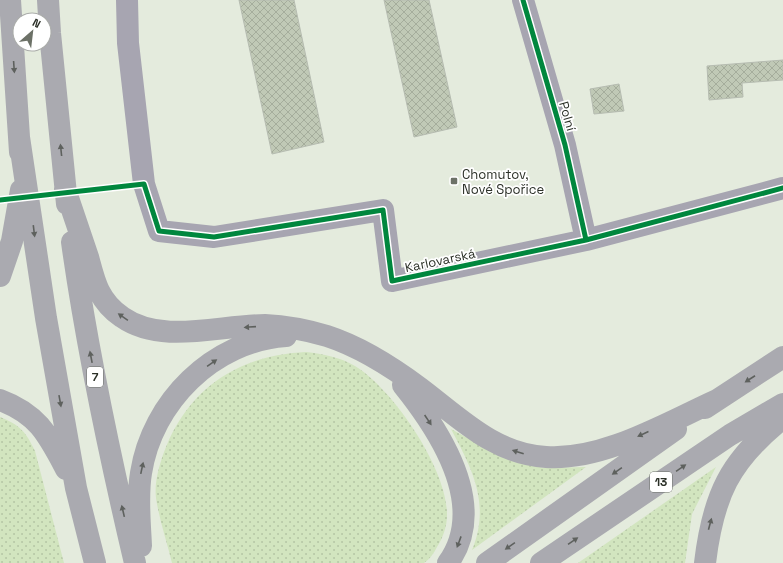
<svg xmlns="http://www.w3.org/2000/svg" width="783" height="563" font-family="'Space Grotesk',sans-serif">
  <defs>
    <pattern id="grass-dots" width="8" height="8" patternUnits="userSpaceOnUse"><rect width="8" height="8" fill="#d2e5bf"/><path d="M2 2h.1M6 6h.1" fill="none" stroke="#b4c5a4" stroke-width="1.8" stroke-linecap="round"/></pattern>
    <pattern id="building-cross-hatch" width="8" height="8" patternUnits="userSpaceOnUse"><rect width="8" height="8" fill="#c0c9b6"/><path d="M0 0l8 8M0 8l8-8" fill="none" stroke="#a5ad9c"/></pattern>
  </defs>
  <rect width="100%" height="100%" fill="#e4ebdd"/>
  <!-- grass -->
  <path fill="url(#grass-dots)" d="M306,352C323,354 340,357 355,366C393,389 448,470 447,515C447,526 443,538 437,547C434,553 430,559 424,563H172C167,542 159,519 156,498C154,482 160,462 166,447C191,386 241,355 306,352Z
    M0,417C20,425 26,432 35,451L64,563H0Z
    M451,429L504,458L544,468L586,467L472,550C491,504 472,469 451,429Z
    M716,467L692,514L685,563H578Z"/>
  <!-- building -->
  <path fill="url(#building-cross-hatch)" stroke="#b6bcb1" d="M239,0H294L324,142L272,154Z
    M384,0H429L457,127L414,137Z
    M783,60V80L742,83L743,97L709,100L707,66Z
    M619,84L624,111L594,114L590,89Z"/>
  <g fill="none" stroke-linecap="round" stroke-linejoin="round">
    <!-- street -->
    <path stroke="#a7a5b1" stroke-width="22" d="M127,0L128,43L144,184L159,231L214,237L383,210L392,281L586,240L783,188
      M523,0L565,145L586,240"/>
    <!-- highway -->
    <path stroke="#aaaab0" stroke-width="22" d="M10,0L20,152
      M48,0L50,33L67,204
      M19,137L46,318L76,488L95,563
      M65,189C73,212 80,234 88,257C91,268 94,281 99,291C104,301 113,311 122,317C162,345 219,325 265,325C286,326 307,330 327,336C361,347 392,367 420,388C460,418 494,454 546,457C603,461 666,423 717,400
      M72,242C87,350 110,457 135,563
      M0,276L12,241L21,190
      M403,385C440,431 489,506 448,563
      M0,400C38,414 48,435 66,469
      M705,408L783,357
      M141,546C140,522 137,497 141,473C152,402 213,341 286,336
      M487,563L676,429
      M541,563L730,435L783,404
      M705,563C713,496 729,461 783,418"/>
    <defs>
      <path id="cycleway" d="M523,0L565,145L586,240
        M0,200L144,184L159,231L214,237L383,210L392,281L586,240L783,188"/>
    </defs>
    <!-- cycleway casing -->
    <use href="#cycleway" stroke="#fff" stroke-width="8"/>
    <!-- cycleway -->
    <use href="#cycleway" stroke="#00873e" stroke-width="5"/>
  </g>
  <!-- one-way arrows -->
  <defs><path id="oneway-solid" d="M-6-.8H1V-3.2L6.5 0L1 3.2V.8H-6Z"/></defs>
  <g fill="#5e615e">
    <use href="#oneway-solid" transform="translate(14 67) rotate(86)"/>
    <use href="#oneway-solid" transform="translate(61 150) rotate(-96)"/>
    <use href="#oneway-solid" transform="translate(34 231) rotate(83)"/>
    <use href="#oneway-solid" transform="translate(123 317) rotate(-145)"/>
    <use href="#oneway-solid" transform="translate(250 327) rotate(176)"/>
    <use href="#oneway-solid" transform="translate(91 357) rotate(-101)"/>
    <use href="#oneway-solid" transform="translate(212 363) rotate(-35)"/>
    <use href="#oneway-solid" transform="translate(750 379) rotate(147)"/>
    <use href="#oneway-solid" transform="translate(60 401) rotate(80)"/>
    <use href="#oneway-solid" transform="translate(428 420) rotate(56)"/>
    <use href="#oneway-solid" transform="translate(643 434) rotate(156)"/>
    <use href="#oneway-solid" transform="translate(518 452) rotate(-162)"/>
    <use href="#oneway-solid" transform="translate(142 468) rotate(-78)"/>
    <use href="#oneway-solid" transform="translate(681 468) rotate(-34)"/>
    <use href="#oneway-solid" transform="translate(617 471) rotate(145)"/>
    <use href="#oneway-solid" transform="translate(123 511) rotate(-103)"/>
    <use href="#oneway-solid" transform="translate(710 524) rotate(-75)"/>
    <use href="#oneway-solid" transform="translate(573 541) rotate(-34)"/>
    <use href="#oneway-solid" transform="translate(459 542) rotate(110)"/>
    <use href="#oneway-solid" transform="translate(510 546) rotate(145)"/>
  </g>
  <!-- markers -->
  <rect fill="#6c7167" stroke="#fff" stroke-width="1.5" x="450" y="177" width="8" height="8" rx="2"/>
  <g text-anchor="middle" stroke-width="3.5" stroke-linejoin="round" paint-order="stroke">
    <!-- shield labels -->
    <g fill="#fff" stroke="#6b6e68" stroke-width="1">
      <rect x="87" y="367" width="16" height="20" rx="3"/>
      <rect x="650" y="472" width="22" height="20" rx="3"/>
    </g>
    <g font-size="12" font-weight="bold" fill="#2b3027">
      <text x="95" y="381">7</text>
      <text x="661" y="486">13</text>
    </g>
    <!-- street labels -->
    <g font-size="13" fill="#2b3027" stroke="#fff">
      <text transform="translate(568 116) rotate(74)" y="5">Polní</text>
      <text transform="translate(440 260) rotate(-12)" y="5">Karlovarská</text>
    </g>
    <!-- poi labels -->
    <g font-size="13" fill="#2b3027" stroke="#fff" text-anchor="start">
      <text x="462" y="179">Chomutov,<tspan x="462" dy="15">Nové Spořice</tspan></text>
    </g>
  </g>
  <!-- north arrow -->
  <g transform="translate(32 32) rotate(28)"><circle r="19" fill="#ffffff" stroke="#aaaca9"/>
  <path d="M0-3L7 15L0 10L-7 15Z" fill="#6c7167"/>
  <text y="-6" font-size="11" font-weight="bold" text-anchor="middle" fill="#2b3027">N</text>
  </g>
</svg>
